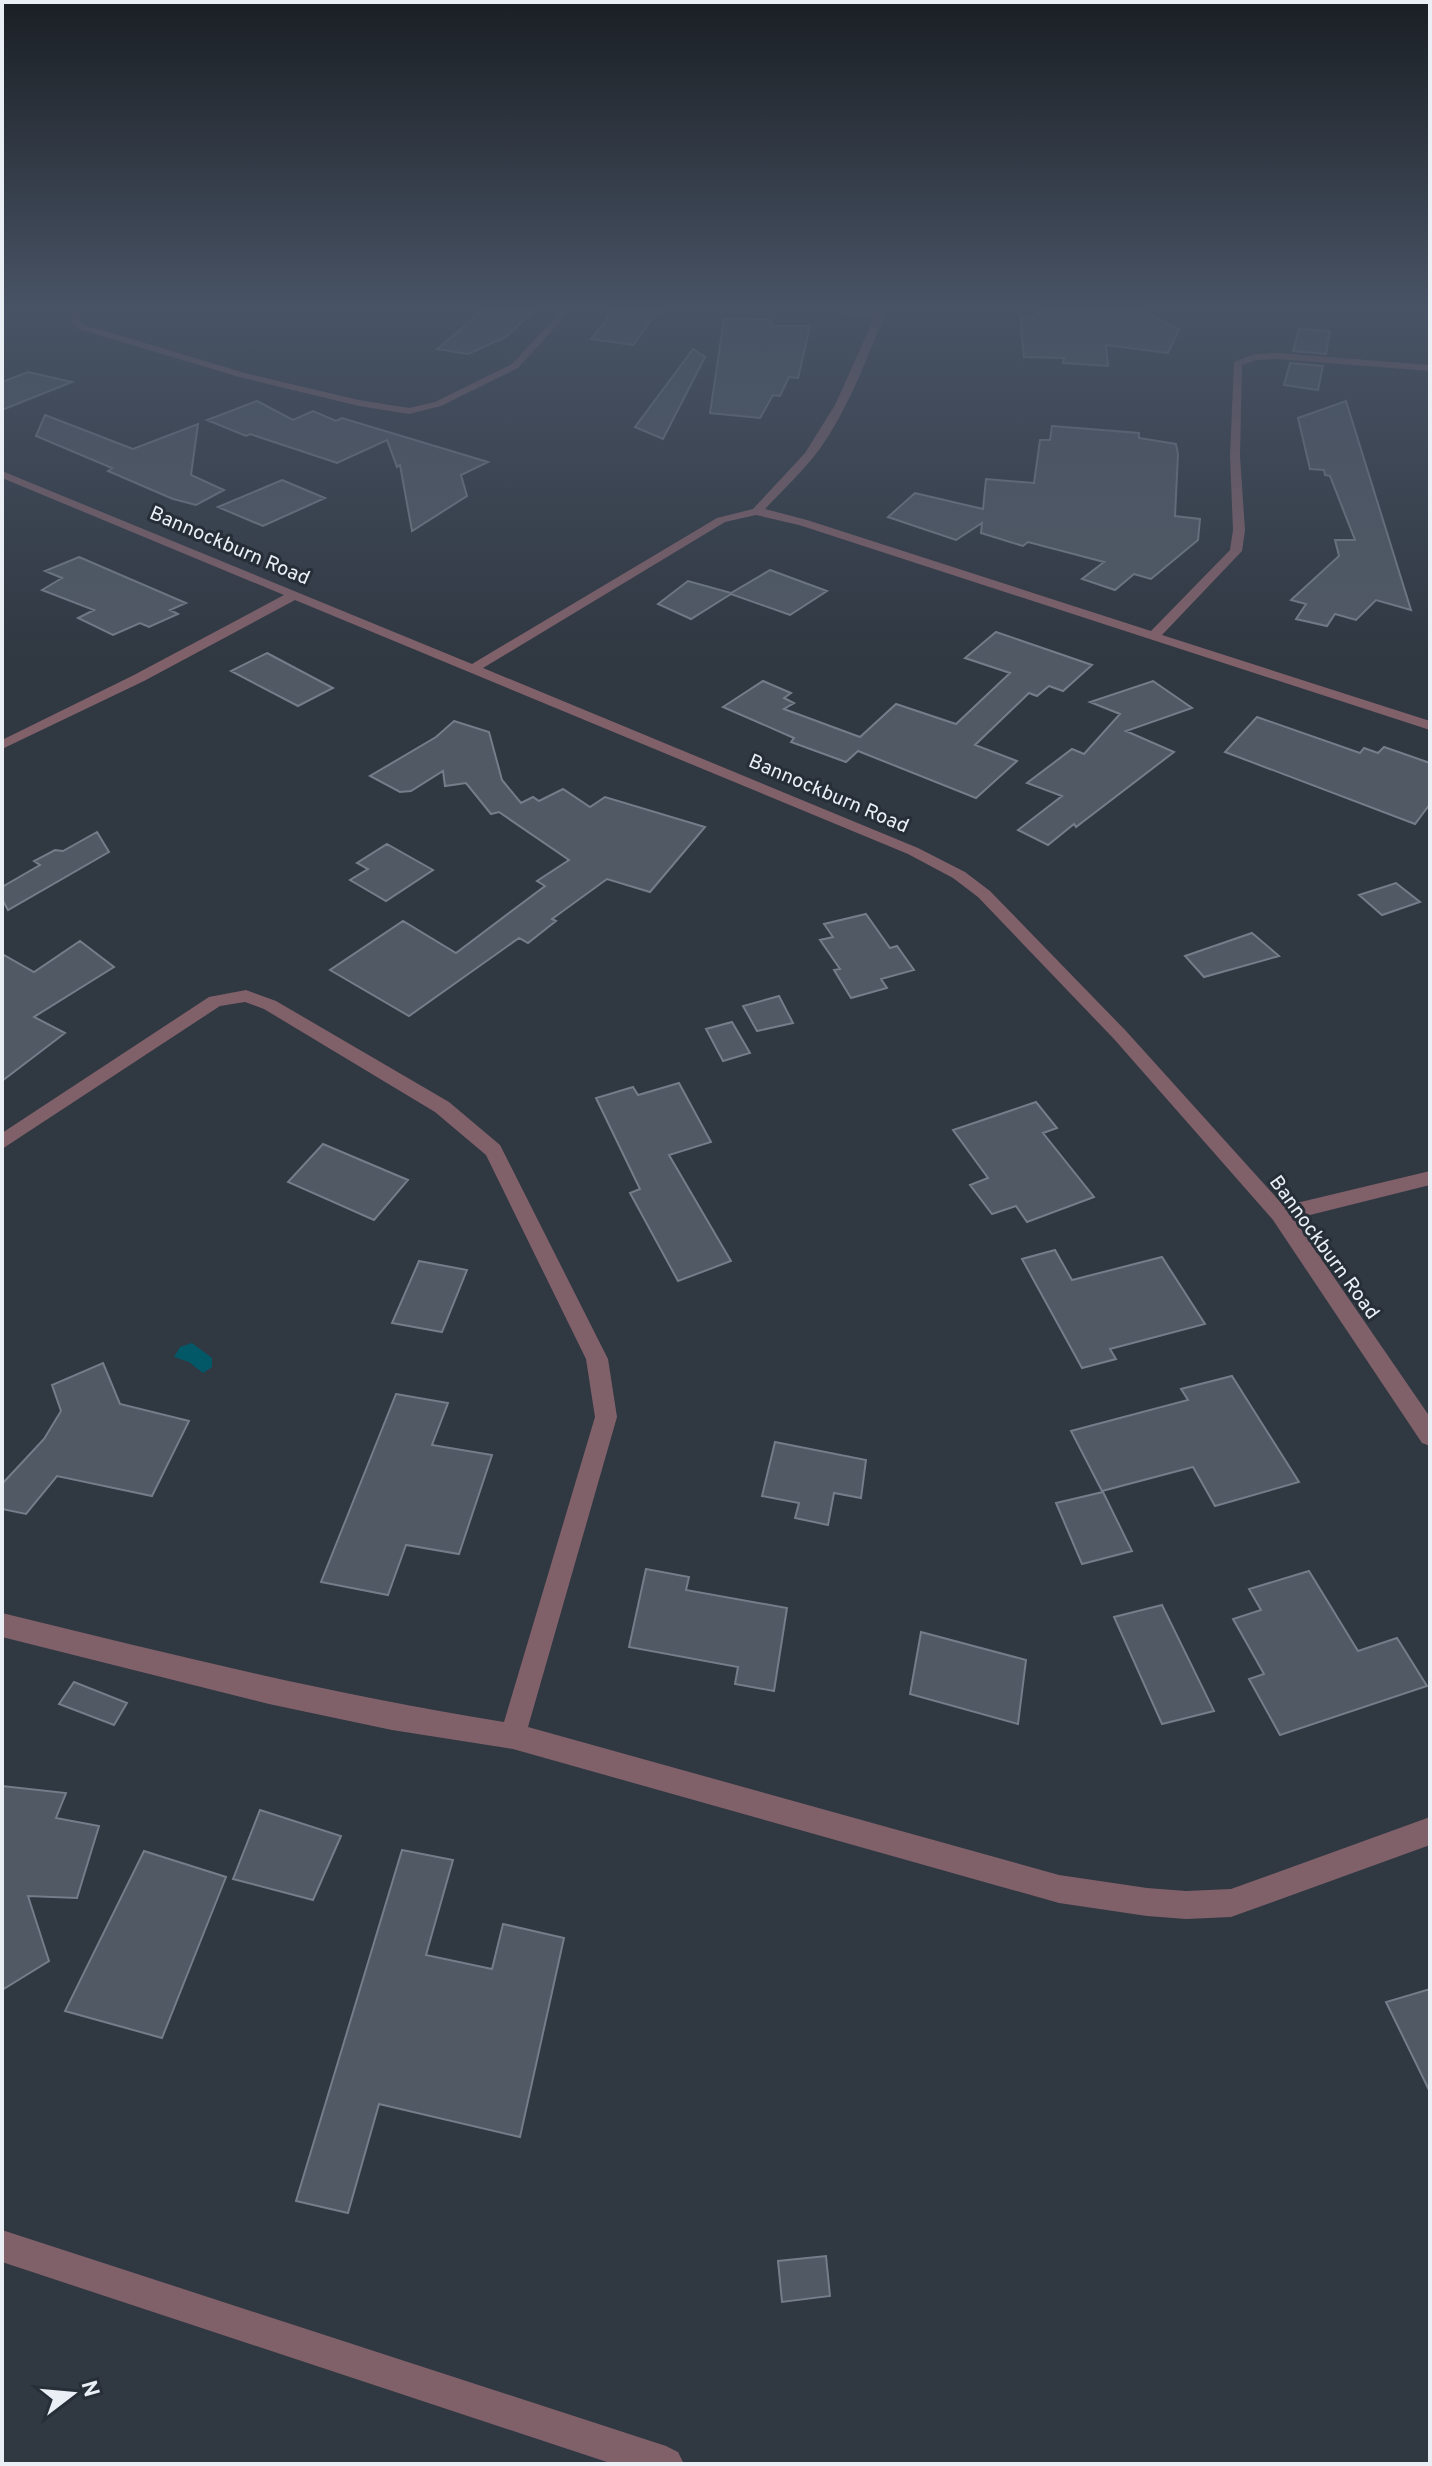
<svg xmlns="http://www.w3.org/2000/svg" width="1432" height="2466" font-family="Overpass,sans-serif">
  <rect width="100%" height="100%" fill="#303842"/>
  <!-- water -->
  <path fill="#035868" d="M192,1343L212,1358V1367L203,1373L189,1362L174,1357L180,1347Z"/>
  <!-- building -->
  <path fill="#505964" stroke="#747d89" stroke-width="2" d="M482,311H534L506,337L468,354L437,349Z
    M613,311H658L633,345L591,339Z
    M1038,311H1142L1179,329L1168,353L1106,345L1108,366L1063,363L1064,358L1024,357L1020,317L1034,319Z
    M724,319L771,320L772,326H810L798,378L789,377L780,396L773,395L760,418L710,413Z
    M1299,329L1330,331L1326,354L1293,351Z
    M693,349L705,357L663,439L635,427Z
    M1290,363L1323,366L1318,390L1284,385Z
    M28,372L72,382L2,410V382Z
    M257,401L293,420L313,411L336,421L342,418L488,462L461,475L467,496L412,531L400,465L397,467L387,440L337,463L250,434L246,436L207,420Z
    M1346,401L1411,610L1376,600L1356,620L1335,614L1327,626L1296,619L1306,604L1291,600L1339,556L1335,540H1355L1330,476L1325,475L1324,470L1310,469L1298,418Z
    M45,415L133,449L198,424L191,475L224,490L196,505L173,499L108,471L112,468L36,436Z
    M1052,426L1139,433V438L1176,444L1178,454L1175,516L1200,519L1198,540L1151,579L1134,574L1115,590L1082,579L1104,562L1028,542L1023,546L981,533L982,523L956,540L888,517L915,493L983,509L986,479L1034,483L1040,440H1050Z
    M282,480L325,498L263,526L218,507Z
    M79,557L186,603L170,610L178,614L149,627L140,623L113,635L78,618L94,610L42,590L62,578L45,571Z
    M770,570L827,591L790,615L731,594L691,619L658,604L688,581L731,593Z
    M996,632L1092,665L1063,691L1049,686L1037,696L1029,693L975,745L1017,761L976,798L858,751L846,762L791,742L794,738L723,707L763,681L791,693L784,698L794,703L784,709L860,737L896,704L956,724L1010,673L965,658Z
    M267,653L333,688L298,706L231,671Z
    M1153,681L1192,708L1126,731L1174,752L1076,827L1074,824L1048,845L1018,830L1062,796L1027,783L1072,749L1084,754L1120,714L1090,702Z
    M1257,717L1360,753L1364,748L1378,753L1384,747L1430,763V804L1415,824L1225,752Z
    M454,721L489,732L502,780L521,803L533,797L539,801L563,789L590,807L605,797L705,827L650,892L607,879L552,919L556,921L528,943L519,938L409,1016L330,970L403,921L456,953L545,886L537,881L569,860L499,812L491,814L466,783L445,786L443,771L411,791L400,792L370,776L436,737Z
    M97,832L109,852L8,910L2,899V887L40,865L34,861L55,850L63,851Z
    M387,844L433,870L386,901L350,880L368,869L357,863Z
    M1396,883L1420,902L1382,915L1359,895Z
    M866,914L890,948L897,946L914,970L881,979L887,988L851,998L834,970L840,969L820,940L833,937L824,924Z
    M1252,933L1279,956L1204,977L1185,956Z
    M80,941L114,967L34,1017L65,1033L2,1081V954L34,972Z
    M779,996L793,1023L757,1031L743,1006Z
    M732,1022L750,1053L723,1061L706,1029Z
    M679,1083L711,1142L669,1155L731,1261L678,1281L630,1193L640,1189L596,1098L633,1087L638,1095Z
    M1036,1102L1057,1128L1043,1133L1094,1197L1027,1222L1016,1206L992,1214L970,1185L988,1178L953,1130Z
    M323,1144L408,1180L374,1220L288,1182Z
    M1055,1250L1072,1280L1162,1257L1205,1324L1110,1349L1116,1359L1082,1368L1022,1259Z
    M419,1261L467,1270L442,1332L392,1323Z
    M103,1363L120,1404L189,1421L152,1496L57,1476L26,1514L2,1509V1484L44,1439L61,1411L52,1385Z
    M1232,1376L1299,1482L1215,1506L1193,1467L1102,1491L1071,1431L1188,1400L1181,1389Z
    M396,1394L448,1403L432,1445L492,1455L459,1554L406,1545L388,1595L321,1582Z
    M775,1442L866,1460L861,1498L834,1493L828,1525L795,1518L799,1503L762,1496Z
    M1103,1492L1132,1551L1082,1564L1056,1503Z
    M646,1569L689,1577L686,1590L787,1608L774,1691L735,1684L738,1667L629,1647Z
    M1309,1571L1358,1651L1397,1638L1427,1686L1280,1735L1249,1679L1264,1674L1233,1619L1261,1610L1249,1589Z
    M1162,1605L1214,1711L1162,1724L1114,1617Z
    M921,1632L1026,1660L1018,1724L910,1694Z
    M74,1682L127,1703L114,1725L59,1704Z
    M2,1786L66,1793L56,1818L99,1826L77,1898L28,1896L49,1961L2,1990Z
    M260,1810L341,1836L313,1900L233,1879Z
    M402,1850L453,1860L426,1955L492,1969L503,1924L564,1938L520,2137L379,2104L348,2213L296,2201Z
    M144,1851L226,1877L162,2038L65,2011Z
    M1430,1989V2092L1386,2002Z
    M826,2256L830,2296L782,2302L778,2261Z"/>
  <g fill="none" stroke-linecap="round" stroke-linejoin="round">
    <!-- street -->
    <path fill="#80616a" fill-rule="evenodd" d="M72,311H80L79,321L85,325L245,373L359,400L409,408L435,402L512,364L561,311H570L518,368L441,406L409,414L359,406L239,377L79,329L71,322Z
      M829,311H886C867,358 849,408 819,450C803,471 783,490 765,509L807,520L1151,631L1230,550L1233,530L1230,456L1234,362L1255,354L1277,353L1430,365V371L1277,359L1256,360L1242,365L1240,456L1245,530L1242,551L1162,635L1430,721V730L799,525L756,515L725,522L483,668L918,848L965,872L990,891L1126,1031L1284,1206L1430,1171V1185L1294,1219L1430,1417V1446L1422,1443L1273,1220L1114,1039L978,897L953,878L908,854L295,600L144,681L2,749V740L134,675L284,595L2,478V471L472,664L717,518L753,509L805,453L835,405L875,316Z
      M246,990L276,1001L449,1102L500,1145L608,1359L617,1417L528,1727L1059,1875L1147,1888L1186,1891L1231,1889L1430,1817V1845L1231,1917L1186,1919L1147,1916L1059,1903L513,1749L392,1730L269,1704L2,1637V1613C169,1654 334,1695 504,1722L595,1417L586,1359L486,1155L435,1112L264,1009L245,1002L220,1006L2,1149V1133L209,997Z
      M2,2230L666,2446L678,2452L684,2464H613L2,2262Z"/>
  </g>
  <!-- sky -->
  <linearGradient id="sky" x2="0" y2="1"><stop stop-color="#1a1f24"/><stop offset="0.47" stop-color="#485365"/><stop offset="1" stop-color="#485365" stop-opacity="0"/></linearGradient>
  <rect width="1432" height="656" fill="url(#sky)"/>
  <g text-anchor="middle" stroke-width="6" stroke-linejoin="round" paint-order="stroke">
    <!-- far-street labels -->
    <g font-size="20" fill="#eaeff6" stroke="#262e38">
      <text transform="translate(230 545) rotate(23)" y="7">Bannockburn Road</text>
      <text transform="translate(829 793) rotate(23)" y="7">Bannockburn Road</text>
      <text transform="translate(1325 1247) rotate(54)" y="7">Bannockburn Road</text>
    </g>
  </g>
  <!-- border -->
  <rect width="1432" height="2466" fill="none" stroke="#eaeff6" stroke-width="8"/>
  <!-- north arrow -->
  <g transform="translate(72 2394) rotate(74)" stroke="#262e38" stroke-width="6" paint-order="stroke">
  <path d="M0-6L14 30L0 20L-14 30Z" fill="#eaeff6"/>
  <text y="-12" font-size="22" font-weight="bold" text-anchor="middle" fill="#eaeff6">N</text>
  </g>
</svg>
